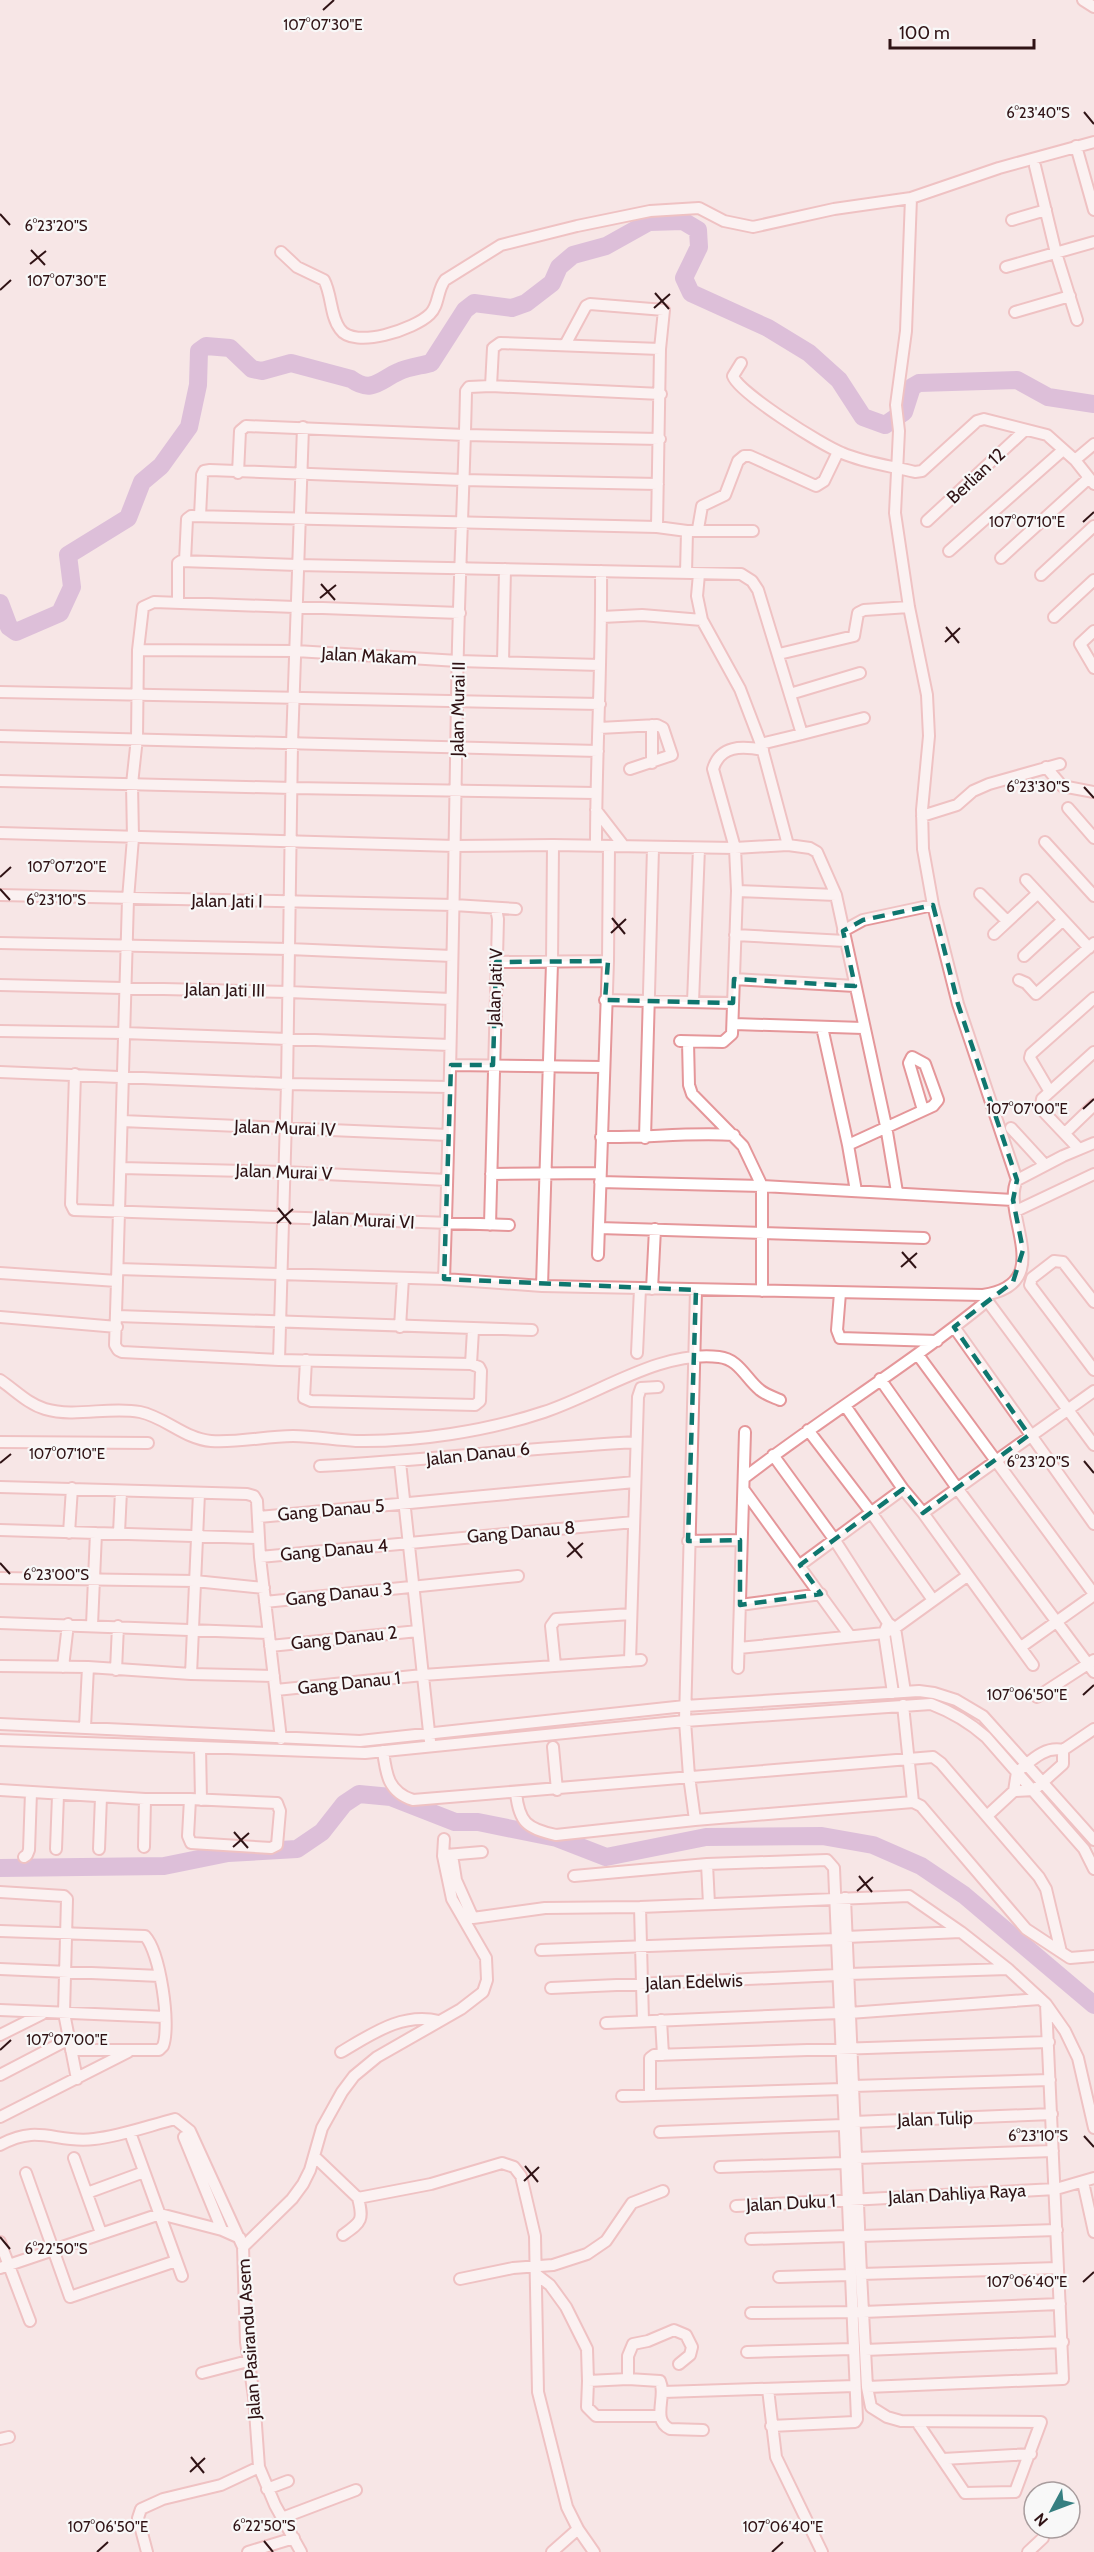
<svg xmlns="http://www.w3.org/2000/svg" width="1094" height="2552" font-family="Cabin,sans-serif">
  <rect width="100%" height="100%" fill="#f7e6e6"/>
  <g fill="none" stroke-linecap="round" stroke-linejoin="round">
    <!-- river -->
    <path stroke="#bc91cb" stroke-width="18" d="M0,603L9,627L16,632L60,613L72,587L68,555L128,518L142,482L161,466L189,427L198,385L199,351L206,346L230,348L252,369L262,371L291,363L351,379C372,394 380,380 398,372C408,367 420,366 431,363L465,310L474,303L512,308L526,303L552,283L559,267L573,255L606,246L649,222L683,221L698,230L699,247L684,278L691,293L768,328L809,353L839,380L863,417L885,425L904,412L912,387L919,383L1017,380L1048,397L1094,404
      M0,1868L164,1866L228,1853L297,1849L322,1832L344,1804L359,1794L391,1797L455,1822H478L557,1838L606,1857L706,1837L822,1836L873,1845L921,1866L964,1895L1094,2005"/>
    <defs>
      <path id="street" d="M1083,0L1094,7
        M1076,146L1094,210
        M1035,166L1056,253L1077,320
        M1012,220L1046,210
        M281,252L297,267L324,280C332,295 330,316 340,329C354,350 415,329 430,314C439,306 437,290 445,280L501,245L577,226L650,211L699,208L724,221L753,227L834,209L911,198L999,168L1094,142
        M1006,267L1094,242
        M1015,312L1070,296
        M565,345L586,306L590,304L664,310L660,349L657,527
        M741,363L733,376C739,393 823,446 842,453C865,463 891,466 915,472L922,471L977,421L984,419L1047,435L1075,460L1094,484
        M491,386L493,348L500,343L660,349
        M1075,460L1094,444
        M238,473L240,431L246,426L465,435L660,439
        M200,516L202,475L204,471L210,470L462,480L658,484
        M927,521L1025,430
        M698,529L702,506L725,495L738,461L744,456H750L816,486L824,481L838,452
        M949,551L1063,450
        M1001,558L1089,478
        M185,561L187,519L191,516L657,527L687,531H753
        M686,573L687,531
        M699,574L697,596L702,620L740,689L761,744L788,845
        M1041,575L1094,526
        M178,603V563L181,561L297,565L741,574L752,581L758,590L802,734L761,744
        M602,617L642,615L702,620
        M1054,617L1094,580
        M1094,631L1080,644L1094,668
        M138,650L296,651L458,661L600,665
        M779,654L854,636L858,613L864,610L909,607
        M503,662L505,569
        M0,692L600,704
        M790,694L860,673
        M652,725V763
        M599,728L657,725L663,728L672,755L630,769
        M802,734L864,718
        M0,736L598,751
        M1046,767L1062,786L1094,792
        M0,781L292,788L595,793
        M1068,808L1094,838
        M596,810L623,845
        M922,816L957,805L973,791L989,784L1060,764
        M0,833L455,846L553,845L735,848L788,845L810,848L817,852L836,895L886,1126L897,1192
        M1045,842L1094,896
        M596,845C596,754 602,662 601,571
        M1026,880L1089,948
        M737,891L836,895
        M980,894L1007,921
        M0,895L454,905L516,909
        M843,931L863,920L933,905
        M994,934L1038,893
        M735,935L845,941
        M0,943L289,949L452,956
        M1024,956L1063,920
        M496,962L608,961
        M734,979L855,986
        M1019,980L1026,983L1036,994L1094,943
        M0,985L289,992L451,999
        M605,1000L733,1003
        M693,1002L699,848
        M734,1024L863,1028
        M822,1027L848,1145L933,1106L938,1100L925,1064L912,1057L909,1063L923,1110
        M0,1031L124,1033L450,1045
        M680,1041L723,1042L732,1034L737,891L735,848L713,769C720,745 742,746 763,750
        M688,1042L689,1085L692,1094L743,1146L762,1186V1291
        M451,1065L603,1067
        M0,1072L287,1084L449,1087
        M75,1074L71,1204L74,1210L509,1225
        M1050,1092L1030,1058L1031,1054L1094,998
        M122,1121L448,1135
        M1011,1128L1045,1165
        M1065,1133L1094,1105
        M601,1137C645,1138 689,1132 734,1135
        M645,1138L653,848
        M848,1145L856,1191
        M1079,1149L1043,1111L1041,1105L1042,1099L1094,1052
        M121,1168L284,1172L447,1180
        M491,1174L600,1173
        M1017,1180L1063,1156L1094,1143
        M600,1182L762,1186L1013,1200
        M1016,1211L1094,1174
        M490,1225L498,919L496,909
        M599,1228L924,1238
        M598,1255L608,961L609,846
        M118,1269L444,1279L542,1286L983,1295C1058,1284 1000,1214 1017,1180L958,1004L933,905L923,849L922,810L929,736L927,695L909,607L895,513L899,431L896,405L906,331L911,198
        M0,1273L117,1281L128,899L133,838L132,784L137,738L138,650L143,607L154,602L460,613
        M444,1279C451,1086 454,892 457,699C458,596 464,494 466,391L469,387L491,386L661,394
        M117,1281L115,1345L118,1350L122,1352L279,1360L471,1364L479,1367L481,1371L480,1401L475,1405L311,1401L304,1398L306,1360
        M542,1286L552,963L553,845
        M652,1289L655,1229
        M840,1293L837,1330L840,1338L937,1341
        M983,1295L1094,1445
        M1094,1302L1063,1262L1054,1261L1032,1278L1030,1285L1094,1370
        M117,1316L532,1330
        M0,1317L117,1327
        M400,1327L403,1278
        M954,1327L1094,1524
        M637,1353L640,1289
        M918,1355L1094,1594
        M279,1360L287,1084L292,744L303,427
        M471,1364L473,1330
        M880,1379L957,1488L1094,1672
        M0,1380C15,1390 28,1404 45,1409C76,1418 109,1406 140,1412C165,1417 185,1439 211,1441C238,1443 266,1436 293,1436C314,1436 335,1440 356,1441C416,1442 487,1431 544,1412C599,1394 660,1350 719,1357C739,1359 746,1379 760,1390C766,1395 773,1397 780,1400
        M846,1407L903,1489L923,1513L1033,1665
        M808,1430L870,1511L933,1600
        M0,1442L148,1443
        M773,1455L834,1539L888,1623L895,1628L905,1692
        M400,1462L430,1741
        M320,1466C426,1460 531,1448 636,1442
        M744,1478C823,1417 909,1365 987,1301
        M0,1487L247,1494L254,1496L257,1501L260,1557L281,1739
        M744,1490L850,1636
        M923,1513L1094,1391
        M259,1517L635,1482
        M0,1530L258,1538
        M69,1533L72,1488
        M119,1533L121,1491
        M688,1541L740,1540
        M260,1557L634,1522
        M800,1565L903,1489
        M0,1578L195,1581L264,1588
        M265,1602L518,1576
        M740,1605L821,1594
        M0,1623L269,1633
        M92,1625L96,1533
        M887,1626L884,1633L893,1693
        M270,1646L418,1631
        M1021,1647L1094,1595
        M739,1648L884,1633L895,1628L967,1576
        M630,1661L638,1397L641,1388L658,1387
        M555,1665L551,1626L556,1619L631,1614
        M0,1666L88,1667L191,1674L274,1676
        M63,1667L68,1624
        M738,1668L745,1432
        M116,1670L118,1626
        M191,1674L199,1493
        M276,1690L423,1675L641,1660
        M1037,1697L1094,1660
        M903,1705L913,1802
        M0,1724L360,1741L685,1706L919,1691L934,1693L956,1700L983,1716L1094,1840
        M85,1727L88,1667
        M0,1740L365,1753L685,1721L931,1704C952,1712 969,1722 986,1737L1084,1849L1094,1869
        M200,1747L201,1800
        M553,1747L557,1790
        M1063,1750L1094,1729
        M383,1751C386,1774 388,1792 413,1800L933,1757L941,1763L1039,1877L1046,1889L1061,1952
        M0,1790L145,1799H190
        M516,1793C519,1822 527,1829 556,1835L695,1820L913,1802L921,1806L1026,1929L1070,1958L1094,1956
        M190,1799L277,1803L280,1811L277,1845L271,1848L191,1843L188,1836Z
        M988,1815L1014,1791L1017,1772C1031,1761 1044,1746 1063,1750V1764L1034,1790L1014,1791
        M695,1820L689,1776L685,1721L696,1290
        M144,1847L145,1799
        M56,1849L58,1795
        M99,1849L101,1797
        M446,1855L482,1852
        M452,1855L456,1880L473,1918L545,1908L640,1907L909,1896L961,1932L1008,1969L1046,2004L1065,2031L1078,2058L1094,2128
        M24,1857L27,1855L29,1850L31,1792
        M574,1876L707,1864
        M0,1892L64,1896L67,1899L64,2013L77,2079
        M845,1898L861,2274L867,2387L871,2407L887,2417L901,2421L1041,2422L1015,2492L965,2493L917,2422
        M709,1904L707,1864L827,1860L834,1868L857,2419L855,2422L771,2426
        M640,1907L643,2021
        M0,1931L145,1936C160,1952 171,2025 163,2046L159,2050H71
        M846,1937L961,1932
        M541,1950L837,1939
        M0,1969L160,1976
        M848,1974L1008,1969
        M551,1988L838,1975
        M0,2010L165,2017
        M849,2013L1040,1999
        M661,2020L663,2055
        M606,2023L839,2013
        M0,2035L42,2014
        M341,2052C372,2034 402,2012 439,2021
        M0,2075L69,2039
        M853,2086L1050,2080
        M650,2095V2058L654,2055L1049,2042
        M622,2096L842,2089
        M0,2117L128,2052
        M854,2122L1052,2114
        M660,2132L843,2125
        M184,2137L222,2230
        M132,2138L182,2276
        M0,2145C39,2123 56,2144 94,2139C121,2136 148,2126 175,2119L190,2131L243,2247L246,2342L254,2397L259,2467L275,2505L301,2552
        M314,2156L358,2198L431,2184L502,2163L514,2167L521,2176L535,2236L538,2392L567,2507L578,2529L552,2552
        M74,2158L101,2233
        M856,2158L1053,2151
        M720,2167L844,2163
        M26,2173L70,2297L176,2261
        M1083,2182L1094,2232
        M87,2193L144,2172
        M736,2206L1056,2189L1094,2178
        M343,2235C361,2222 364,2221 358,2198
        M860,2236L1057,2230
        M751,2239L848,2236
        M0,2242L30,2321
        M243,2247L292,2199L303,2184L310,2170L322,2128L342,2092L354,2076L377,2057L461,2009L483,1992L487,1980L486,1958L452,1899L443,1856L444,1839
        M0,2268L160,2214L222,2230L240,2238
        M861,2274L1058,2268
        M537,2275L550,2285L566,2307L587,2349L588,2381
        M779,2277L850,2275
        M460,2279L513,2268L553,2265L587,2254L606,2241L632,2203L663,2191
        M751,2313L863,2312L1060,2304
        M865,2350L1063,2342
        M747,2352L852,2349
        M202,2373L248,2361
        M628,2379V2356L633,2344L648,2341L674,2330L686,2335L692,2347L690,2355L679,2364
        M867,2387L1063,2379L1046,2004
        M768,2389L776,2457L822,2552
        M663,2392L855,2386
        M660,2416H596L587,2407L588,2381L628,2379L660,2381C667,2396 651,2420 670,2429L703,2430
        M0,2439L9,2437
        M943,2459L1031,2454
        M267,2489L288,2481
        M282,2518L356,2490
        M578,2529L594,2552
        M147,2552L138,2518L141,2509L163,2499L221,2485L259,2467
        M248,2552L294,2538
        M1028,2552L1043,2538"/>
    </defs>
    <!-- street casing -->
    <use href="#street" stroke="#e5979a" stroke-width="14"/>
    <!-- street -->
    <use href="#street" stroke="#fff" stroke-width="10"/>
  </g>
  <!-- marked area -->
  <path d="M0 0H1094V2552H0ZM933,905L958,1004L1017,1180L1013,1200L1023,1250L1013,1282L954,1327L1029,1435L923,1513L903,1489L800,1565L821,1594L740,1605V1540L688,1541L696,1290L444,1279L451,1065H493L496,962L608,961L605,1000L733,1003L734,979L855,986L843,931L863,920Z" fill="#f7e6e6" fill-opacity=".55" fill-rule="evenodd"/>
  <path fill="none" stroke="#0f766e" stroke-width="4.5" stroke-dasharray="12 8" stroke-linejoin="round" d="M933,905L958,1004L1017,1180L1013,1200L1023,1250L1013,1282L954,1327L1029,1435L923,1513L903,1489L800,1565L821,1594L740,1605V1540L688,1541L696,1290L444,1279L451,1065H493L496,962L608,961L605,1000L733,1003L734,979L855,986L843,931L863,920Z"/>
  <!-- ticks -->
  <path fill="none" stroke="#301315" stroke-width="2" d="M323,10L334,0M1084,112L1094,124M0,214L10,225M31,250L45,265M30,264L46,251M0,290L11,280M655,293L669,309M654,308L670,294M1083,522L1094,512M321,584L335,600M320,598L336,585M946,627L959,643M945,642L960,628M1084,787L1094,798M0,877L11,867M0,889L10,900M612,918L625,934M611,933L626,919M1083,1109L1094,1099M278,1208L291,1224M277,1223L293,1209M902,1252L916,1268M901,1267L917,1253M1084,1461L1094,1473M0,1463L11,1454M568,1542L582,1558M567,1557L583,1543M0,1563L10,1574M1083,1695L1094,1685M234,1832L248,1848M233,1847L249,1833M859,1876L872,1892M857,1891L873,1877M0,2050L11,2040M1084,2136L1094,2147M525,2166L538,2182M524,2181L539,2167M0,2237L10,2249M1083,2282L1094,2272M191,2457L204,2473M190,2472L205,2458M264,2541L273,2552M97,2552L108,2542M772,2552L783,2542"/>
  <g text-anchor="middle" stroke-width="4.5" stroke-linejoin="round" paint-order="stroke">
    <!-- street labels -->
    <g font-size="18" fill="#301315" stroke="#f8f8f8">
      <text transform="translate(976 476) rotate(-43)" y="6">Berlian 12</text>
      <text transform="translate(369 656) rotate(3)" y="6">Jalan Makam</text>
      <text transform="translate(458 709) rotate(-89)" y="6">Jalan Murai II</text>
      <text transform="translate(227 901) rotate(1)" y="6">Jalan Jati I</text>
      <text transform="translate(495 987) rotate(-88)" y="6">Jalan Jati V</text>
      <text transform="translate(225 990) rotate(1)" y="6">Jalan Jati III</text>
      <text transform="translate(285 1128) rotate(2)" y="6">Jalan Murai IV</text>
      <text transform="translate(284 1172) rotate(2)" y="6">Jalan Murai V</text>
      <text transform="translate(364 1220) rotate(3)" y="6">Jalan Murai VI</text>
      <text transform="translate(478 1454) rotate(-6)" y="6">Jalan Danau 6</text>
      <text transform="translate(331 1510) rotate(-5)" y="6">Gang Danau 5</text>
      <text transform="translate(521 1532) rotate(-5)" y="6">Gang Danau 8</text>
      <text transform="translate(334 1550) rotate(-5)" y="6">Gang Danau 4</text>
      <text transform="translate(339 1594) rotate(-6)" y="6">Gang Danau 3</text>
      <text transform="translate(344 1638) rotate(-6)" y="6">Gang Danau 2</text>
      <text transform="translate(349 1683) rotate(-6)" y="6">Gang Danau 1</text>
      <text transform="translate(694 1982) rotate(-2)" y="6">Jalan Edelwis</text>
      <text transform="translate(935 2119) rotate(-2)" y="6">Jalan Tulip</text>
      <text transform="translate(957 2194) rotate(-3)" y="6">Jalan Dahliya Raya</text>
      <text transform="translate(791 2203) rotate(-3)" y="6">Jalan Duku 1</text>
      <text transform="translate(249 2339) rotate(-94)" y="6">Jalan Pasirandu Asem</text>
    </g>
  </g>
  <g font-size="15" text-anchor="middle" fill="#301315" stroke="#f8f8f8" stroke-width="4.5" stroke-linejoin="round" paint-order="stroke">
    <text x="323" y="30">107°07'30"E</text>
    <text x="1038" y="118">6°23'40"S</text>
    <text x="56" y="231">6°23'20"S</text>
    <text x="67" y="286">107°07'30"E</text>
    <text x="1027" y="527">107°07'10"E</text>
    <text x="1038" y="792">6°23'30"S</text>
    <text x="67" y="872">107°07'20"E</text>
    <text x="56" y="905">6°23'10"S</text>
    <text x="1027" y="1114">107°07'00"E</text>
    <text x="67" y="1459">107°07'10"E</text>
    <text x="1038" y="1467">6°23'20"S</text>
    <text x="56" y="1580">6°23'00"S</text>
    <text x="1027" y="1700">107°06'50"E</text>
    <text x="67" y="2045">107°07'00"E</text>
    <text x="1038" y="2141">6°23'10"S</text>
    <text x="56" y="2254">6°22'50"S</text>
    <text x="1027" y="2287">107°06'40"E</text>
    <text x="264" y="2531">6°22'50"S</text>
    <text x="108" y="2532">107°06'50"E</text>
    <text x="783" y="2532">107°06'40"E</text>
  </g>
  <!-- north arrow -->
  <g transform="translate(1052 2510) rotate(229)"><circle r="28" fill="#f8f8f8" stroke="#a89c9d" stroke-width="1.5"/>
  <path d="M0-4.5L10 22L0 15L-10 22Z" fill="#367f81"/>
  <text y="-9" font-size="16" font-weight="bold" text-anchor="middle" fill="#301315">N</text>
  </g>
  <!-- scale -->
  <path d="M890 39v9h144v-9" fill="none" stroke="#301315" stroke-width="3"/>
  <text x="899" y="39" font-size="18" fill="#301315" stroke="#f8f8f8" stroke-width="4.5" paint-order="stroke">100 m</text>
</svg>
